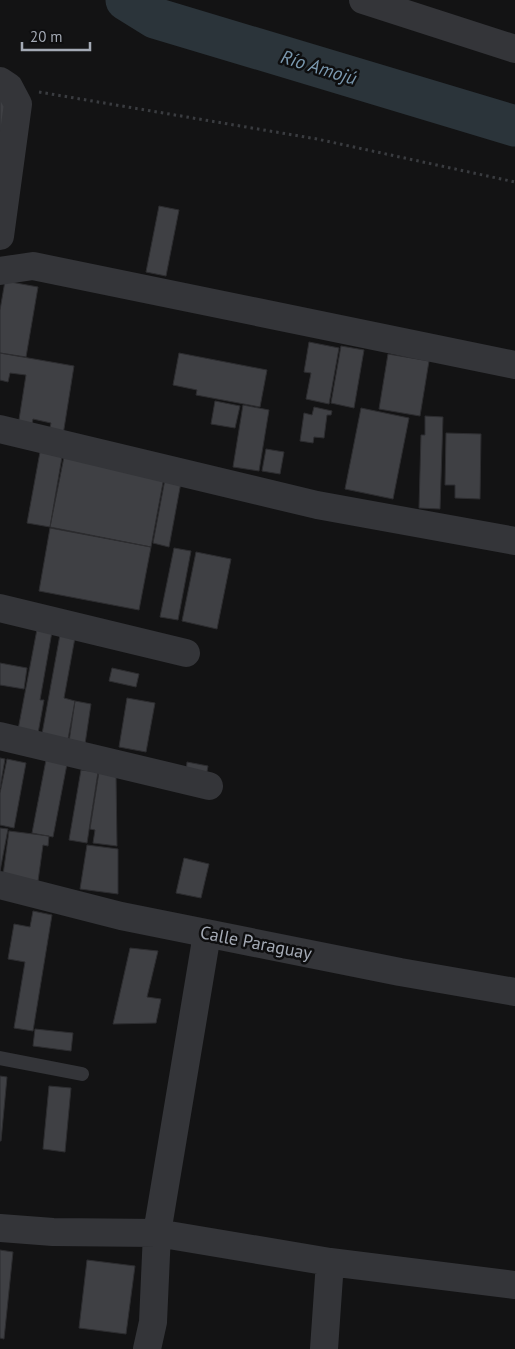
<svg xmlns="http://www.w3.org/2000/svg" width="515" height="1349" font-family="'PT Sans',sans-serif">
  <rect width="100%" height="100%" fill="#131314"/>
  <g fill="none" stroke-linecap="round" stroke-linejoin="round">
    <!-- river -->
    <path stroke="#2b343a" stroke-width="41" d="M126,0L155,18L515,126"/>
  </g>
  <!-- building -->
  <path fill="#3f4044" stroke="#2d2d30" d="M0,95L7,96L0,168Z
    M159,206L179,210L166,276L146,272Z
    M5,281L38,287L26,357L0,353V310Z
    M309,342L339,348L329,404L306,399L311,373L304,372Z
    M341,346L364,350L354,408L331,403Z
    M0,353L74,366L63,435L49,432L51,423L33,419L31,428L18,426L26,375L10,373L8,382L0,380Z
    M179,353L267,370L260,407L196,395L197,390L173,385Z
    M388,354L429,361L420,416L379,409Z
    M215,401L240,406L235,428L211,424Z
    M243,405L269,410L259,471L233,467Z
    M314,407L332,411L331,415H327L324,438L314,437L313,443L300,441L304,413L312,415Z
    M361,408L409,418L393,499L345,489Z
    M425,416L443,417L440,509L419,508L421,435H425Z
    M446,433L481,434L480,499L455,498V485H445Z
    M266,449L284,452L280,474L262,471Z
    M40,452L62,457L50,527L27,523Z
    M64,457L164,477L151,547L50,527Z
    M166,474L182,477L169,547L153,543Z
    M50,528L151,547L139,610L39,591Z
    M174,548L191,551L178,620L160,617Z
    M196,552L231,559L217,629L182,621Z
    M38,624L53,626L40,700H44L37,739L17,735Z
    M61,629L76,632L64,698L75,701L68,739L42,734Z
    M0,663L27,668L24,689L0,685Z
    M112,668L139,674L136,687L109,681Z
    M127,698L155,703L146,752L119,747Z
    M75,701L91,704L85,744L69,742Z
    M0,758L5,759L0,788Z
    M7,759L26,763L14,828L0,825V793Z
    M46,760L67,764L53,837L32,833Z
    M187,762L208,766L206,777L186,773Z
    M81,770L98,772L87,843L69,840Z
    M99,772L116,775L117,846L93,843L95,830L90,829Z
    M0,828L8,829L0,871Z
    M9,831L49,836L48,846L43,845L38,881L3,875Z
    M87,845L118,849V894L80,889Z
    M184,858L209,864L201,898L176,893Z
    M33,911L52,915L33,1031L14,1028L25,962L8,959L14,924L30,927Z
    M130,948L158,951L147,997L161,999L156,1023L113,1024Z
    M35,1029L73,1033L71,1051L33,1046Z
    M0,1076L7,1077L1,1141H0Z
    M49,1086L71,1088L65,1152L43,1149Z
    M0,1250L13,1252L4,1339L0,1338Z
    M87,1260L135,1266L126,1334L79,1328Z"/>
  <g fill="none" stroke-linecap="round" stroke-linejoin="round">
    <!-- path -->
    <path stroke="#3a3c40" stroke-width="3" stroke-dasharray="2.5 4" stroke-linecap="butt" d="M39,92L317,139L515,182"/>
    <!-- lane -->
    <path stroke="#343539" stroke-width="14" d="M0,1058L82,1074"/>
    <!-- street -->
    <path stroke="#343539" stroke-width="28" d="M363,0L515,49
      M0,81L9,87L18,104L0,236
      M0,271L33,266L515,365
      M0,429L317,505L515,541
      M0,608L186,653
      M0,736L209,786
      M0,885L121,916L400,972L515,992
      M0,1228L53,1232L157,1233L330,1262L515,1285
      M147,1349L153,1322L157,1233L207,934
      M324,1349L330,1262"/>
  </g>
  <g text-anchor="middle" stroke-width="5" stroke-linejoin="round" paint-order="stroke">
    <!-- street labels -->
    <g font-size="18" fill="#a4aab5" stroke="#0e0e0f">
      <text transform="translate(256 943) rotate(11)" y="6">Calle Paraguay</text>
    </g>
    <!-- water labels -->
    <g font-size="19" font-style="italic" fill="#7b99b0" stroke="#0e0e0f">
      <text transform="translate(319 67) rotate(17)" y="7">Río Amojú</text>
    </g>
  </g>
  <!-- scale -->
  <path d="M22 42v8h68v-8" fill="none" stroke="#a4aab5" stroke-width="2.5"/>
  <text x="30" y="42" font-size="15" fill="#a4aab5" stroke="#0e0e0f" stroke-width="4" paint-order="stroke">20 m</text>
</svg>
